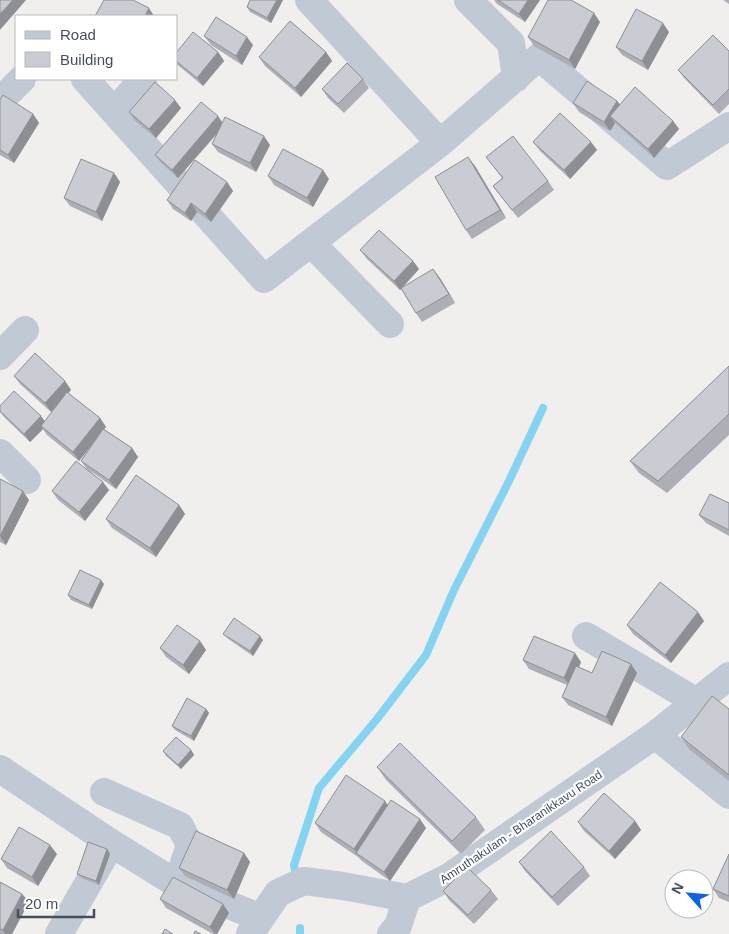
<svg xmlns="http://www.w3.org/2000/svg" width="729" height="934" font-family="Arial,sans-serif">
  <rect width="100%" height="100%" fill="#f1eeee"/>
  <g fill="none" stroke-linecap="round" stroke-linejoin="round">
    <!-- stream -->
    <path stroke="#84d4f1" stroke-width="8" d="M295,870L294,865L319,788L377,719L426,655L454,590L509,481L543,408
      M300,928V934"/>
    <!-- minor -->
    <path stroke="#c0c9d4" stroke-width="28" d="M468,0L511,43L516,78
      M85,79L264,279L440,143L309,0
      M0,101L22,79
      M115,111L143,79
      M440,143L539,57L667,166L729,126
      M311,243L390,324
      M0,356L25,330
      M0,453L27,480
      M586,636L697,702
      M655,735L729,795
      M0,769L111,843L177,884L261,918
      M104,792L180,826L190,845L179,878
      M59,934L108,849
      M250,934L278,893L304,881L343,886L407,898L449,877L655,735L729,676
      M391,934L398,926L407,898"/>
  </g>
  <!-- wall -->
  <path fill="#aeafb6" d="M283,0L271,23L250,12L247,7Z
    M494,0H540L525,22L497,4Z
    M723,0H729V4Z
    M600,22L575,69L534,46L528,37Z
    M669,32L648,70L622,55L616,47Z
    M204,36L253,45L242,65L211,45Z
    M729,51V104L719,114L685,79L678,70Z
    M218,52L224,61L203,86L179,66L176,63V53Z
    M326,52L332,61L301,97L265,66L259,57Z
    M363,79L369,88L344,113L328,98L322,89Z
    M0,100L33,114L39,123L14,163L0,155Z
    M617,101L620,104L673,121L679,129L654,158L615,123L610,131L579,112L573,103Z
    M181,108L156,138L135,121L129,112Z
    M222,123L270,145L256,172L218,152L212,144L217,134L178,178L161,163L155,155Z
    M533,142H591L597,150L570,179L540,151Z
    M486,157L548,181L554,190L518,218L493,186L502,178Z
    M475,166L506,218L472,239L466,230Z
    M114,173L120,182L102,221L70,206L64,198Z
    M268,176L329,179L313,207L274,185Z
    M227,182L233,191L211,222L197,212L191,221L173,209L167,200Z
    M360,250L413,261L419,269L403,287L440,278L455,303L422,322L416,313L401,289L400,290L367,259Z
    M729,366V435L667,493L639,473L630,461Z
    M14,376L65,381L71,390L68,393L100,418L106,427L104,429L132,448L138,457L116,489L89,470L109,490L85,521L58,500L52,491L87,469L81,461L94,442L79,461L47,435L43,429L30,442L4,417L0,412V406L45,421L57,405L51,412L20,384Z
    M0,479L29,500L6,545L0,542Z
    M729,503V536L706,523L699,515Z
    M179,505L185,514L156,557L112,528L106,519Z
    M104,584L92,609L71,600L68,595Z
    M704,621L671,663L633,634L627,625Z
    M223,634L263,640L253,656L227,638Z
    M200,641L206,650L189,674L166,657L160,648Z
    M523,660L581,662L579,667L592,673L631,664L637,673L612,726L568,705L562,697L567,685L529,669Z
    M206,709L209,713L194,741L175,730L172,726Z
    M729,709V781L689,749L681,737Z
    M191,750L194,755L181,769L166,756L163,751Z
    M377,767L476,817L485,830L461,854L386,780Z
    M388,805L426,828L390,881L362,861L358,857L321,832L315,823Z
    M635,821L641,830L615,859L584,831L578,822Z
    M107,849L110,854L99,885L81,878L77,874Z
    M244,853L250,862L234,899L185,876L179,868Z
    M57,854L38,886L7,868L1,859Z
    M729,854V902L719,898L713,889Z
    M519,862L584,867L590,876L558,906L525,871Z
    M0,882L22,894L29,902L12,934H0Z
    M491,890L498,899L474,924L449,900L443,891Z
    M160,899L223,904L229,913L217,934H213L166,908Z"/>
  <!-- shaded-wall -->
  <path fill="#8d8f94" d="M13,0H26L0,30V14Z
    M277,0H283L271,23L267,18Z
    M528,0H540L525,22L519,14Z
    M149,8L154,16H145Z
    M594,13L600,22L575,69L569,60Z
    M663,23L669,32L648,70L642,61Z
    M247,37L253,45L242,65L236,56Z
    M218,52L224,61L203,86L197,78Z
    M326,52L332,61L301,97L295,88Z
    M175,100L181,108L156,138L149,129Z
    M617,101L624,110L610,116L615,123L610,131L604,122Z
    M33,114L39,123L14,163L8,155Z
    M218,116L224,125L178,178L172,170Z
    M673,121L679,129L654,158L648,149Z
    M264,136L270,145L256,172L250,163Z
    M591,142L597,150L570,179L564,170Z
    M468,157L475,166L506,218L500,210Z
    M323,170L329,179L313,207L307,198Z
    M114,173L120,182L102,221L96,212Z
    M227,182L233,191L211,222L205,214Z
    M191,203L197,212L191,221L185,213Z
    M413,261L419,269L400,290L394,281Z
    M433,269L440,278L455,303L449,294Z
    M65,381L71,390L51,412L45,403Z
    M41,416L47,424L41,426L43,429L30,442L24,434Z
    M100,418L106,427L79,461L73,452Z
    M132,448L138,457L116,489L109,480Z
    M103,482L109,490L85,521L79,512Z
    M23,491L29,500L6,545L0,536Z
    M179,505L185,514L156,557L150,548Z
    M101,580L104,584L92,609L89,605Z
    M698,612L704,621L671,663L665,655Z
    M260,636L263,640L253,656L250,651Z
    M200,641L206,650L189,674L183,665Z
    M575,653L581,662L571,687L564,678Z
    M631,664L637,673L612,726L606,717Z
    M206,709L209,713L194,741L191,736Z
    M191,750L194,755L181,769L178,765Z
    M385,801L391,810L357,854L354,849Z
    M420,819L426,828L390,881L384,872Z
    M635,821L641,830L615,859L609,851Z
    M50,845L57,854L38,886L32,877Z
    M107,849L110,854L99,885L96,881Z
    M244,853L250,862L234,899L227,890Z
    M22,894L29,902L12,934H5L3,930Z
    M223,904L229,913L217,934H215L210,927Z"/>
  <!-- building -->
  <path fill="#caccd4" stroke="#8d8f94" d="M0,0H13L0,14Z
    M104,0H133L149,8L145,16H95Z
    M250,0H277L267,18L247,7Z
    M498,0H528L519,14Z
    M548,0H571L594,13L569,60L528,37Z
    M636,9L663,23L642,61L616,47Z
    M216,17L247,37L236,56L204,36Z
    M290,21L326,52L295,88L259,57Z
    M193,32L218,52L197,78L176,61V53Z
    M713,35L729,51V89L713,105L678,70Z
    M347,63L363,79L338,104L322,89Z
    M587,81L617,101L604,122L573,103Z
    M155,82L175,100L149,129L129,112Z
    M635,87L673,121L648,149L610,116Z
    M3,95L33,114L8,155L0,150V100Z
    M201,102L218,116L172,170L155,155Z
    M560,113L591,142L564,170L533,142Z
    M225,117L264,136L250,163L212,144Z
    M513,136L548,181L512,210L493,186L503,178L486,157Z
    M283,149L323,170L307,198L268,176Z
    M468,157L500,210L466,230L435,177Z
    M81,159L114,173L96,212L64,198Z
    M195,160L227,182L205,214L191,203L185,213L167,200Z
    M379,230L413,261L394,281L360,250Z
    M433,269L449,294L416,313L401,288Z
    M35,353L65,381L45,403L14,376Z
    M729,366V414L658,481L630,461Z
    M14,391L41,416L24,434L0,411V406Z
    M67,392L100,418L73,452L41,426Z
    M103,429L132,448L109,480L81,461Z
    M76,461L103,482L79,512L52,491Z
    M136,475L179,505L150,548L106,519Z
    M0,479L23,491L0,536Z
    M710,494L729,503V530L699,515Z
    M80,570L101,580L89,605L68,595Z
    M660,582L698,612L665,655L627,625Z
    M234,618L260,636L250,651L223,634Z
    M177,625L200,641L183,665L160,648Z
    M534,636L575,653L564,678L523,660Z
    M602,651L631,664L606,717L562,697L576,666L592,673Z
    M712,696L729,709V775L681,737Z
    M187,698L206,709L191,736L172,726Z
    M176,737L191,750L178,765L163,751Z
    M400,743L476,817L452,841L377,767Z
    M346,775L385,801L354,849L315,823Z
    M604,793L635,821L609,851L578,822Z
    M391,800L420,819L384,872L356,853Z
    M19,827L50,845L32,877L1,859Z
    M196,831L244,853L227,890L179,868Z
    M551,831L584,867L552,897L519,862Z
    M88,842L107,849L96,881L77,874Z
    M729,854V896L713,889Z
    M467,867L491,890L468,915L443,891Z
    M173,877L223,904L210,927L160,899Z
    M0,882L22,894L3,930L0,929Z
    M165,929L173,934H162Z
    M195,931L201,934H194Z"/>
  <g text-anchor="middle" stroke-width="4.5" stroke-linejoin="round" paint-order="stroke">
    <!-- street labels -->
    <g font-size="12" fill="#45505d" stroke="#fff">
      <text transform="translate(521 827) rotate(-34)" y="4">Amruthakulam - Bharanikkavu Road</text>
    </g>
  </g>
  <!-- legend -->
  <rect x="15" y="15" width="162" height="65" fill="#ffffff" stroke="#b5b9be"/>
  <rect x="25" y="31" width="25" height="8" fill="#c0c9d4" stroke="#b5b9be"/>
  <text x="60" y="40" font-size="15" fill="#45505d">Road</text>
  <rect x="25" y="52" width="25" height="15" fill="#caccd4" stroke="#b5b9be"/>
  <text x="60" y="65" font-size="15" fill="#45505d">Building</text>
  <!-- north arrow -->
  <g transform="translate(689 894) rotate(297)"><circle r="24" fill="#ffffff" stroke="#b5b9be"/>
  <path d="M0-4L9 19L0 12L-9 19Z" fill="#0e61eb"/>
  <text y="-8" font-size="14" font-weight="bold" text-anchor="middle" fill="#45505d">N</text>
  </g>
  <!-- scale -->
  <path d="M18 909v8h76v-8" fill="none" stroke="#45505d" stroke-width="2.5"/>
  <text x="25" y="909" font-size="15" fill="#45505d" stroke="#ffffff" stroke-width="4" paint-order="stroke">20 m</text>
</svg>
